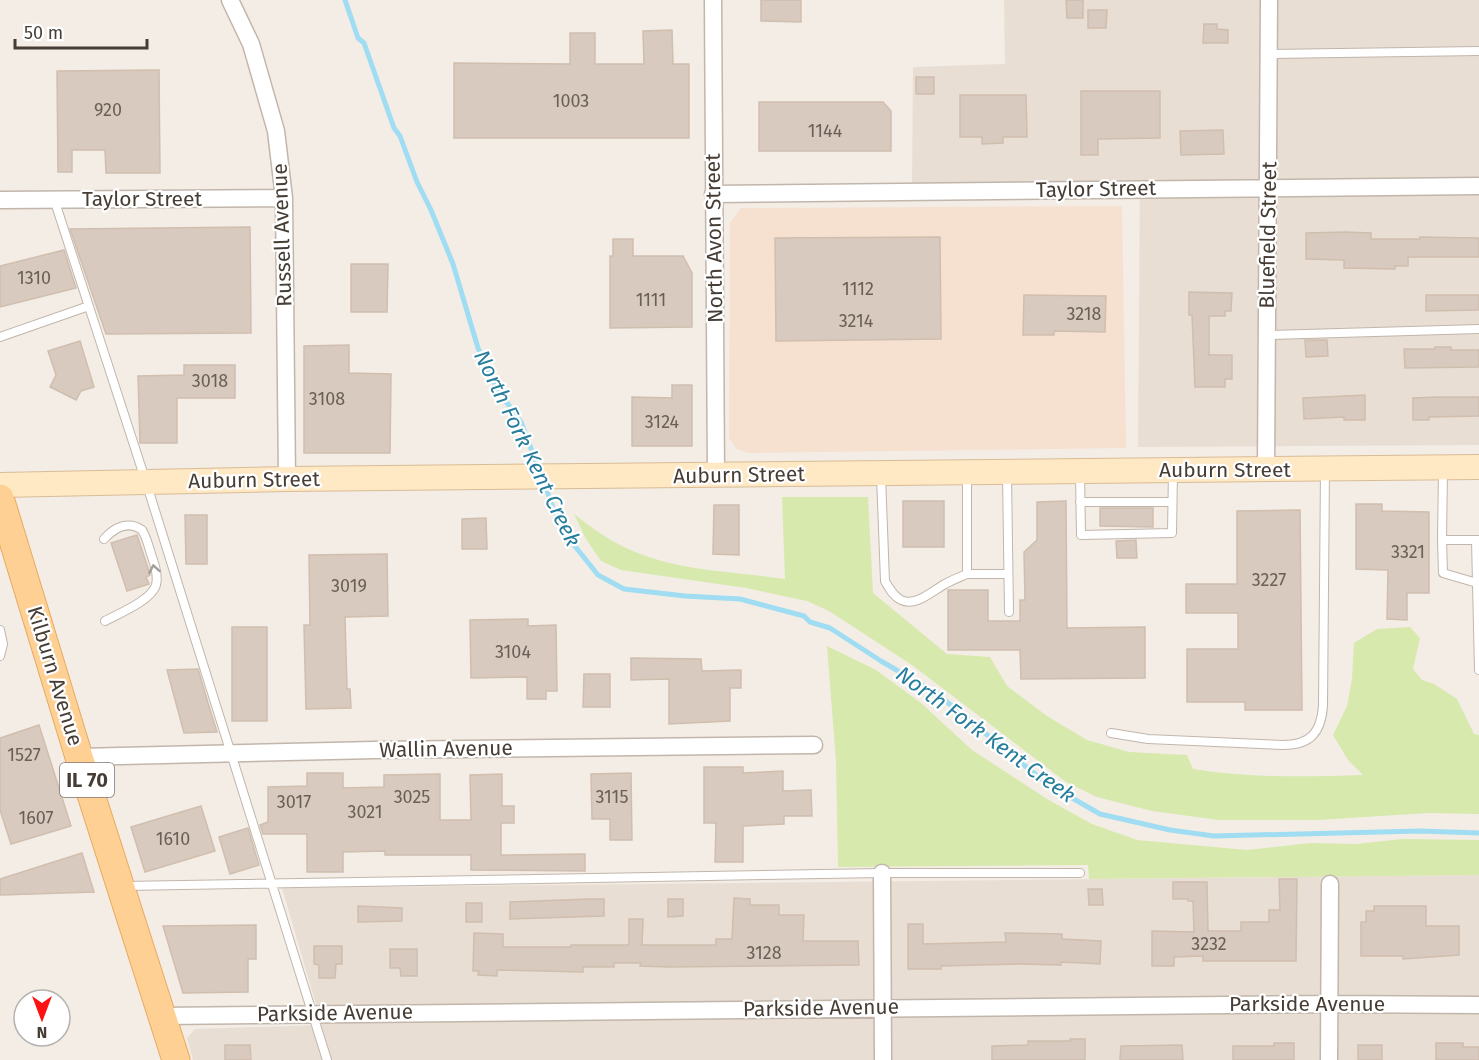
<svg xmlns="http://www.w3.org/2000/svg" width="1479" height="1060" font-family="'Fira Sans',sans-serif">
  <rect width="100%" height="100%" fill="#f3ede6"/>
  <!-- residential -->
  <path fill="#e8ded4" d="M1004,0H1479V445L1138,447L1140,182L912,185L913,67L1005,64Z
    M1479,875V1060H193L187,1038L195,1029L322,1025L282,888Z"/>
  <!-- commercial -->
  <path fill="#f6e0d0" d="M1122,206L1126,448L749,453L737,449L729,438L730,223L741,208Z"/>
  <!-- green -->
  <path fill="#d7e9ad" d="M782,497H868L873,593L947,654L990,657L1007,686L1047,716L1087,740L1129,752L1187,755L1193,769C1249,778 1306,777 1363,775L1348,760L1333,735L1347,706L1352,679L1354,643L1377,629L1410,627L1420,638L1413,669L1422,680L1434,684L1457,699L1474,734L1479,735V814L1428,813L1318,820H1219L1152,811L1097,797L1066,782L912,665L829,611L807,601L746,588L621,570L601,561L586,539L574,514C593,529 611,542 633,551C681,572 734,571 785,579Z
    M827,646L876,670L921,703L972,750L1047,799L1092,824L1137,840L1247,850L1310,843L1356,844L1402,839L1479,840V875L1089,879L1088,865L838,867L836,761Z"/>
  <g fill="none" stroke-linecap="round" stroke-linejoin="round">
    <!-- stream -->
    <path stroke="#a0ddf2" stroke-width="5" d="M345,0L358,38L364,43L394,128L400,136L417,182L431,210L453,264L478,348L497,389L521,422L539,470
      M544,482L553,508L574,545L598,575L624,589L685,596L740,599L804,616L810,622L830,628L881,661L936,693L1046,783L1100,814L1170,830L1214,836L1420,831L1479,833"/>
  </g>
  <!-- building -->
  <path fill="#d8cabe" stroke="#d0beae" stroke-width="1.5" d="M761,0H801V22L761,21Z
    M1066,0H1083V18H1067Z
    M1088,10H1107L1106,28H1088Z
    M1204,24H1217V29L1228,30V43H1203Z
    M672,30L673,64H689V138H454V63L570,64V33H595V64H644L643,31Z
    M159,70L160,173H106L105,150H72V172H58L57,71Z
    M916,77H934V94H916Z
    M1081,91H1160V138L1098,139V155H1081Z
    M960,95H1026L1027,137H1003V143L982,144V137H960Z
    M759,102H883L891,111V151H759Z
    M1223,130L1224,154L1181,155L1180,131Z
    M250,227L251,333L106,334L70,229Z
    M1345,232L1371,233V239H1420V237L1479,238V257H1408V266H1395V269L1344,268V260L1306,259V233Z
    M940,237L941,339L776,341L775,238Z
    M613,239H633V256H683L692,273V327L610,328V256H613Z
    M64,250L76,288L0,307V266Z
    M351,264H388L387,312H351Z
    M1189,292L1232,293L1231,311H1225V316H1209V355H1232V379H1225V387H1195L1192,315H1189Z
    M1024,295L1106,296L1105,332L1054,331V335H1023Z
    M1426,295H1479V310L1426,311Z
    M1305,340H1327L1328,356L1306,357Z
    M80,341L94,387L81,391L76,400L50,387L56,375L48,351Z
    M349,345V373L391,374L390,453H304V346Z
    M1435,347H1451V350H1479V367L1405,368L1404,349H1435Z
    M184,365H235V398H177V443H140L138,376L184,375Z
    M672,385H692V446H632V397L672,398Z
    M1365,395V420H1344V417L1304,419L1303,398Z
    M1438,397H1479V416L1429,417V420H1413V398Z
    M903,501H944V547H903Z
    M1066,501L1067,628L1145,627V678L1021,679L1020,650H948V590H988V621H1020V600H1025L1024,552L1037,540V502Z
    M1356,504H1382V511L1429,512V593H1407V620L1387,619L1388,570L1356,569Z
    M714,505H739V555L713,554Z
    M1100,508H1153V527L1100,526Z
    M1300,510L1302,710H1245V702H1187V649H1238V613H1186V584H1237V511Z
    M185,515H207V564H186Z
    M486,518L487,549H462V519Z
    M137,535L149,571L150,575L146,577L149,584L127,591L111,543Z
    M1136,540L1137,558H1117L1116,541Z
    M387,554L388,616L345,617L347,689H350L351,708L306,709L304,625H310L309,555Z
    M528,619V626L556,625L557,691H546V699H527V677L471,678L470,620Z
    M232,627H267V721H232Z
    M631,658L701,659L702,671L741,670V688H730V721L669,724V679L631,680Z
    M198,669L208,703L217,732L184,733L167,670Z
    M584,674H610V707H583Z
    M39,725L71,826L11,844L0,810V738Z
    M704,767H743V773L783,771V791L811,790L812,816H784V824L743,826V862H715L716,823H704Z
    M307,773H343V788L384,787V775L440,774V820H471L470,775L502,774V806H514V823H501V855L585,854V871L471,870V855H385V851L343,852V872H307V834H263L260,825L268,822V787L307,786Z
    M631,773L632,840H610V819H592L591,774Z
    M201,806L215,851L145,872L131,827Z
    M248,828L259,865L230,874L219,837Z
    M82,853L94,892L0,895V879Z
    M1279,879H1297L1296,961H1203V956L1174,957V966H1152V931L1194,932L1193,901H1188V899H1173V882H1207L1208,931H1241V922H1269V910H1280Z
    M1088,889H1102L1103,905H1089Z
    M734,898L750,899V905H779V915H804L803,941H858L859,965L669,967L640,966L641,963H614V967H583V972L497,970V976L478,975L479,971H473L474,933L503,934V947H571V945H629V919H643L642,945H716V939H732Z
    M589,899H604V916L510,919V902Z
    M668,899H683V916L668,917Z
    M466,903H482V922H466Z
    M358,906L402,908V921L358,922Z
    M1374,906H1426V926H1459V955L1403,959V956H1361V922H1366V911H1374Z
    M908,924H923V944L1006,942L1005,933H1015L1062,934V939L1101,941L1100,964L1061,962V965L1019,964L941,966V969H908Z
    M256,925V959H248V992L183,993L163,926Z
    M314,946H342V964H336L335,978H319V965L314,964Z
    M390,949H417V976H401L400,968H390Z
    M1070,1039H1085V1060H992V1046L1028,1045V1041H1070Z
    M1274,1043H1294V1060H1233V1046H1274Z
    M1436,1043H1463V1047H1479V1060H1436Z
    M225,1045H250L251,1060H225Z
    M1182,1045L1183,1060H1120L1121,1046Z
    M1358,1045H1382V1060H1358Z"/>
  <g fill="none" stroke-linecap="round" stroke-linejoin="round">
    <defs>
      <path id="lane" d="M1269,54L1479,51
        M54,199L146,482L327,1060
        M1267,335L1479,329
        M0,337L89,306
        M1443,470L1442,540H1479
        M1080,473L1081,535L1172,533L1173,471
        M967,474V574H1008
        M1007,474L1009,612
        M881,476L885,581C889,588 893,596 901,600C916,607 932,591 945,584C952,580 960,577 967,574
        M1080,502H1172
        M104,539C114,528 128,520 142,530C147,538 149,548 152,557C155,565 158,577 156,585C152,600 118,614 105,621
        M1442,540L1443,573L1477,583
        M1476,540L1479,670
        M0,630L3,644L0,656
        M1111,733L1148,739L1283,745C1311,745 1321,732 1323,706L1325,470
        M124,886L882,873H1080"/>
      <path id="street" d="M230,0L251,44L276,131L284,198L287,479
        M713,0L716,476
        M713,194L1479,186
        M0,200L284,198
        M1266,469L1269,0
        M79,757L375,750L814,745
        M882,873L883,1060
        M163,1016L1330,1004L1479,1005
        M1329,1060L1330,884"/>
      <path id="secondary" d="M0,485L287,479L1479,467"/>
      <path id="primary" d="M0,498L79,757L176,1060"/>
    </defs>
    <!-- lane casing -->
    <use href="#lane" stroke="#c2b6ab" stroke-width="10"/>
    <!-- street casing -->
    <use href="#street" stroke="#c2b6ab" stroke-width="19"/>
    <!-- secondary casing -->
    <use href="#secondary" stroke="#d8bc96" stroke-width="26"/>
    <!-- primary casing -->
    <use href="#primary" stroke="#e7aa61" stroke-width="29"/>
    <!-- lane -->
    <use href="#lane" stroke="#fff" stroke-width="8"/>
    <!-- street -->
    <use href="#street" stroke="#fff" stroke-width="16"/>
    <!-- secondary -->
    <use href="#secondary" stroke="#ffe8c4" stroke-width="24"/>
    <!-- primary -->
    <use href="#primary" stroke="#ffd093" stroke-width="27"/>
  </g>
  <!-- one-way arrows -->
  <defs><path id="oneway-chevron" d="M-2-3.5L2.5 0L-2 3.5" fill="none" stroke-width="1.6" stroke-linecap="round" stroke-linejoin="round" transform="scale(1.5)"/></defs>
  <use stroke="#a29e9a" href="#oneway-chevron" transform="translate(154 569) rotate(-100)"/>
  <g text-anchor="middle" stroke-width="4.5" stroke-linejoin="round" paint-order="stroke">
    <!-- number labels -->
    <g font-size="18" fill="#6a6057">
      <text x="571" y="107">1003</text>
      <text x="108" y="116">920</text>
      <text x="825" y="137">1144</text>
      <text x="34" y="284">1310</text>
      <text x="858" y="295">1112</text>
      <text x="651" y="306">1111</text>
      <text x="1084" y="320">3218</text>
      <text x="856" y="327">3214</text>
      <text x="210" y="387">3018</text>
      <text x="327" y="405">3108</text>
      <text x="662" y="428">3124</text>
      <text x="1408" y="558">3321</text>
      <text x="1269" y="586">3227</text>
      <text x="349" y="592">3019</text>
      <text x="513" y="658">3104</text>
      <text x="24" y="761">1527</text>
      <text x="412" y="803">3025</text>
      <text x="612" y="803">3115</text>
      <text x="294" y="808">3017</text>
      <text x="365" y="818">3021</text>
      <text x="36" y="824">1607</text>
      <text x="173" y="845">1610</text>
      <text x="1209" y="950">3232</text>
      <text x="764" y="959">3128</text>
    </g>
    <!-- shield labels -->
    <rect fill="#fff" stroke="#7e7772" stroke-width="1.5" x="60" y="763" width="54" height="34" rx="4.5"/>
    <g font-size="20" font-weight="bold" fill="#463d35">
      <text x="87" y="787">IL 70</text>
    </g>
    <!-- street labels -->
    <g font-size="21" fill="#463d35" stroke="#fff">
      <text transform="translate(1096 189) rotate(-1)" y="7">Taylor Street</text>
      <text x="142" y="206">Taylor Street</text>
      <text transform="translate(282 235) rotate(-92)" y="7">Russell Avenue</text>
      <text transform="translate(1268 235) rotate(-89)" y="7">Bluefield Street</text>
      <text transform="translate(714 238) rotate(-91)" y="7">North Avon Street</text>
      <text x="1225" y="477">Auburn Street</text>
      <text transform="translate(739 475) rotate(-1)" y="7">Auburn Street</text>
      <text transform="translate(254 480) rotate(-1)" y="7">Auburn Street</text>
      <text transform="translate(55 676) rotate(73)" y="7">Kilburn Avenue</text>
      <text transform="translate(446 749) rotate(-1)" y="7">Wallin Avenue</text>
      <text x="1307" y="1011">Parkside Avenue</text>
      <text transform="translate(821 1008) rotate(-1)" y="7">Parkside Avenue</text>
      <text transform="translate(335 1013) rotate(-1)" y="7">Parkside Avenue</text>
    </g>
    <!-- water labels -->
    <g font-size="22" font-style="italic" fill="#277d9c" stroke="#fff">
      <text transform="translate(528 448) rotate(64)" y="8">North Fork Kent Creek</text>
      <text transform="translate(986 734) rotate(36)" y="8">North Fork Kent Creek</text>
    </g>
  </g>
  <!-- north arrow -->
  <g transform="translate(42 1018) rotate(180)"><circle r="28" fill="#ffffff" stroke="#b5b1ae" stroke-width="1.5"/>
  <path d="M0-4.5L10 22L0 15L-10 22Z" fill="#ff1112"/>
  <text y="-9" font-size="16" font-weight="bold" text-anchor="middle" fill="#463d35">N</text>
  </g>
  <!-- scale -->
  <path d="M15 39v9h132v-9" fill="none" stroke="#463d35" stroke-width="3"/>
  <text x="24" y="39" font-size="18" fill="#463d35" stroke="#ffffff" stroke-width="4.5" paint-order="stroke">50 m</text>
</svg>
